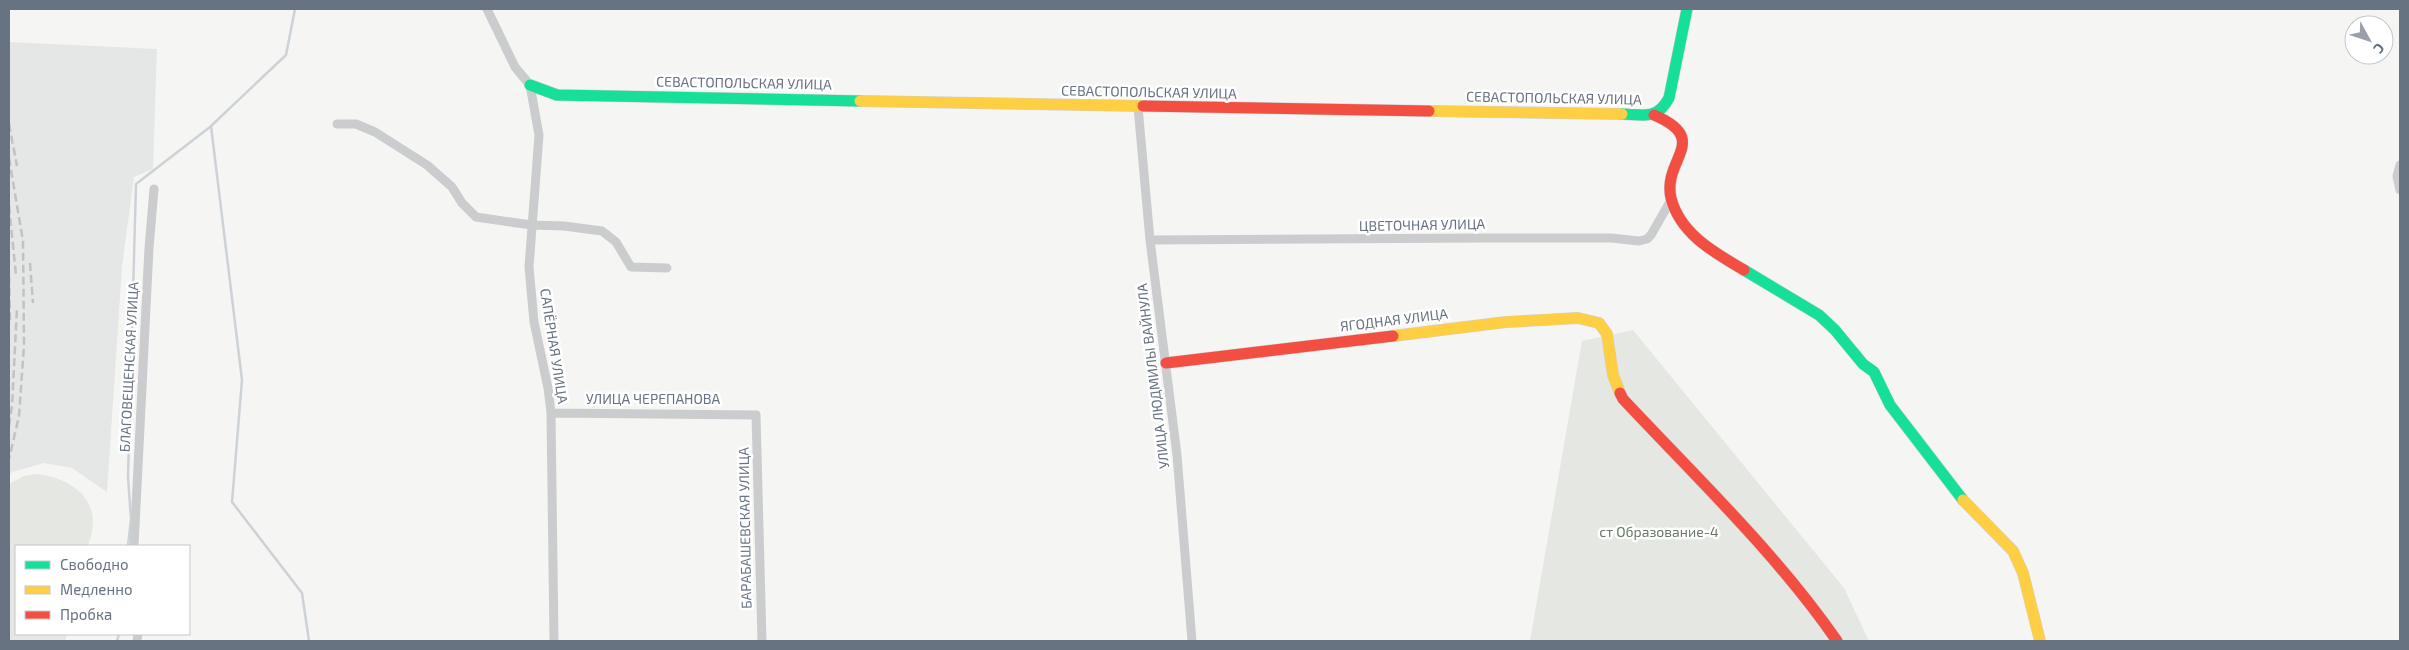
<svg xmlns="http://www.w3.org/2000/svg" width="2409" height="650" font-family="'Exo 2',sans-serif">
  <rect width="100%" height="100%" fill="#f5f5f4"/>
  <!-- built -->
  <path fill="#e5e6e6" d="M9,42L157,49L153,169L134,177L122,267L107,492L72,468L44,463L12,472L9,476Z"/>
  <!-- green -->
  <path fill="#e4e7e2" d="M1633,330L1844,588L1869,641H1530L1582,341Z
    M36,474C63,477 93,491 93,523C93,530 90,539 88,546H16V634H67L65,641H9V484L24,476Z"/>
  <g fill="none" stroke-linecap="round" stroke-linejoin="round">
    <!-- stream -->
    <path stroke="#cdd2d6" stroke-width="2.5" d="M295,9L286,55L211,126L242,380L232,502L302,593L309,641
      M128,546L131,519L128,477L136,184L210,127
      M117,641L119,634"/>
    <defs>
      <path id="fast" d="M530,85L557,95L860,101
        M1622,114C1644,115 1657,120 1669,98L1687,9
        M1744,270L1819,315L1835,330L1863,364L1874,372L1890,405L1963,500"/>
      <path id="slow" d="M860,101L1143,106
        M1429,111L1622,114
        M1393,336L1506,322L1578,318L1599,323L1607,334L1613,375L1620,393
        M1963,500L2013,551L2023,573L2040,641"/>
      <path id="jam" d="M1143,106L1429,111
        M1654,115C1712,140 1662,159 1671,198C1680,234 1715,253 1744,270
        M1166,363L1393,336
        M1620,393L1623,399C1696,477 1776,553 1837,641"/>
    </defs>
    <!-- fast casing -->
    <use href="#fast" stroke="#d1d1d2" stroke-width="12"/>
    <!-- slow casing -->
    <use href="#slow" stroke="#d1d1d2" stroke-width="12"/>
    <!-- jam casing -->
    <use href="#jam" stroke="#d1d1d2" stroke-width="12"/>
    <!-- street -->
    <path stroke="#cbcccd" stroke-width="9" d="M487,9L515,67L530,85L539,135L529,267L534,322L548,388L551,413L554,641
      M1138,107L1150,240L1177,455L1192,641
      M337,124H356L375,132L427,165L452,187L462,203L476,217L531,225L564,226L602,231L616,242L631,267L667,268
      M2400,165L2397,176L2400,190
      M1150,240L1483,238H1611L1639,241L1647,239L1651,235L1671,200
      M551,413L756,415L762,641
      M134,546L149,248L154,189
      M137,641L138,634"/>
    <!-- fast -->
    <use href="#fast" stroke="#16e098" stroke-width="11"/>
    <!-- slow -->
    <use href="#slow" stroke="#ffcf43" stroke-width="11"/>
    <!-- jam -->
    <use href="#jam" stroke="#f24e42" stroke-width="11"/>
    <!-- rail -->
    <path stroke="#c1c2c4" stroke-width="2.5" stroke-dasharray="8 4" stroke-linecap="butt" d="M9,124L17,166
      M9,158L23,241L24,345L19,416L9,459
      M9,206L16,275
      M30,263L33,303
      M9,276L10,321
      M9,426L12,406L17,308"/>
  </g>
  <g text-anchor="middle" stroke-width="5" stroke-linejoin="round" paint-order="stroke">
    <!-- street labels -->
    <g font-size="14" fill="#687381" stroke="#fff">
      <text transform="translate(744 83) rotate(1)" y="5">СЕВАСТОПОЛЬСКАЯ УЛИЦА</text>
      <text transform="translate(1149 92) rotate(1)" y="5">СЕВАСТОПОЛЬСКАЯ УЛИЦА</text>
      <text transform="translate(1554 98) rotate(1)" y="5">СЕВАСТОПОЛЬСКАЯ УЛИЦА</text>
      <text transform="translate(1422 225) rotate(-1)" y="5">ЦВЕТОЧНАЯ УЛИЦА</text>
      <text transform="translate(1394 320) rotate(-7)" y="5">ЯГОДНАЯ УЛИЦА</text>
      <text transform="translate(554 346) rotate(81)" y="5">САПЁРНАЯ УЛИЦА</text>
      <text transform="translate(129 367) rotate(-87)" y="5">БЛАГОВЕЩЕНСКАЯ УЛИЦА</text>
      <text transform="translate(1153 376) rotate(-97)" y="5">УЛИЦА ЛЮДМИЛЫ ВАЙНУЛА</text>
      <text x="653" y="404">УЛИЦА ЧЕРЕПАНОВА</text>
      <text transform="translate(745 528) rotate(-91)" y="5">БАРАБАШЕВСКАЯ УЛИЦА</text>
    </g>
    <!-- park labels -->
    <g font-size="14" fill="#687966" stroke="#fff">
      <text x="1659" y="537">ст Образование-4</text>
    </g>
  </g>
  <!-- border -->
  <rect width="2409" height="650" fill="none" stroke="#687381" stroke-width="20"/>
  <!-- legend -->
  <rect x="15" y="545" width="175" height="90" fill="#ffffff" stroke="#c3c7cd"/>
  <rect x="25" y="561" width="25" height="8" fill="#16e098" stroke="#c3c7cd"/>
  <text x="60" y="570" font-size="15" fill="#687381">Свободно</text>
  <rect x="25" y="586" width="25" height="8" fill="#ffcf43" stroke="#c3c7cd"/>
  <text x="60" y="595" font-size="15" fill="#687381">Медленно</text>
  <rect x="25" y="611" width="25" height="8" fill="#f24e42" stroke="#c3c7cd"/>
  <text x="60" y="620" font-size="15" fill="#687381">Пробка</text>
  <!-- north arrow -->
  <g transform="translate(2369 40) rotate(130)"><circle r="24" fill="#ffffff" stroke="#c3c7cd"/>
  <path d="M0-4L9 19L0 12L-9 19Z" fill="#99a0a9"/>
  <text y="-8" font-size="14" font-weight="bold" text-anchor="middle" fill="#687381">С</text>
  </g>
</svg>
